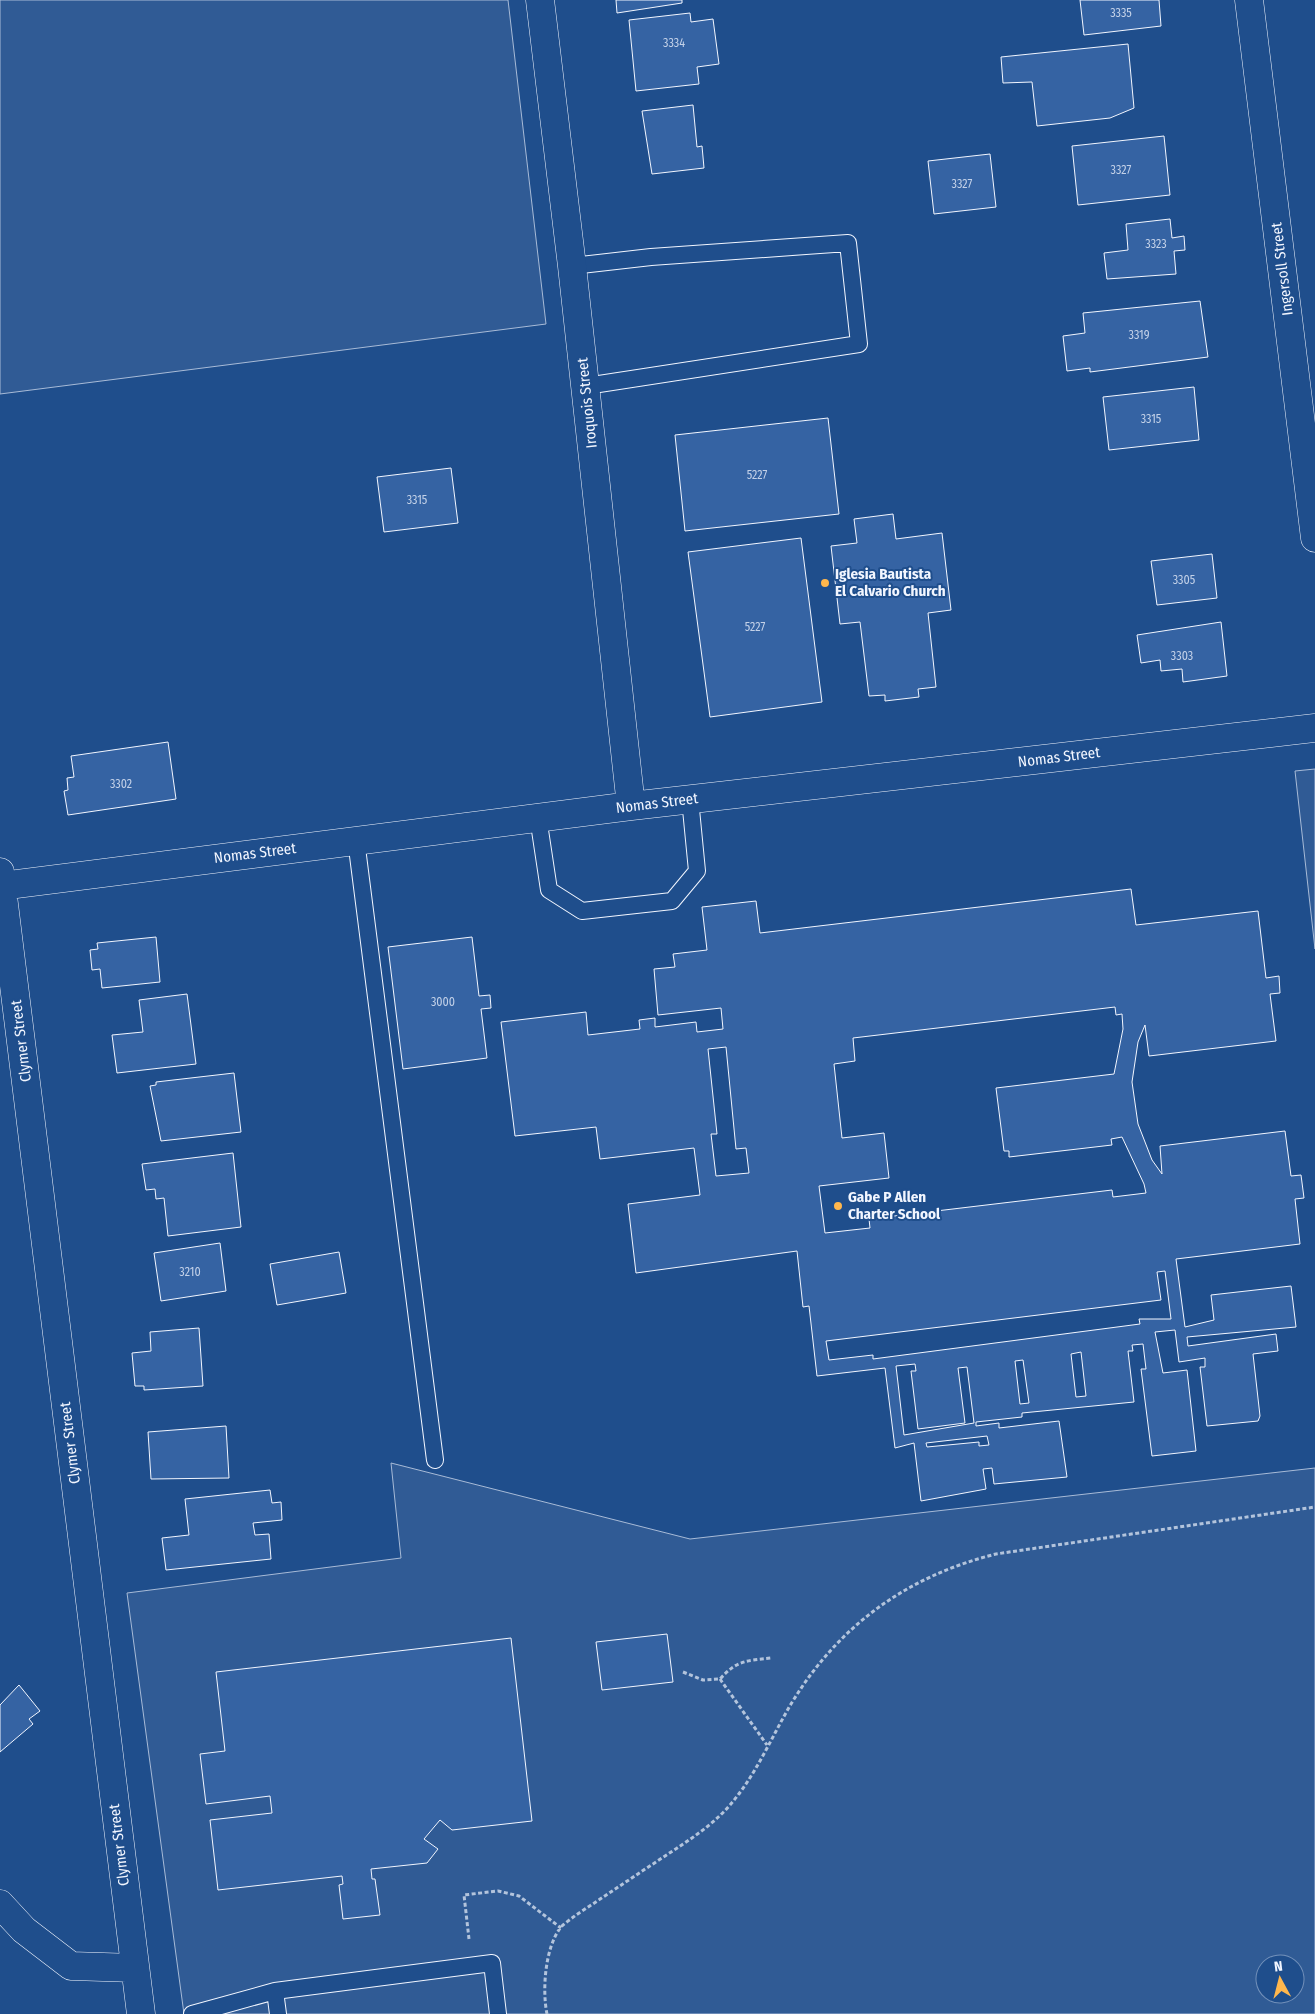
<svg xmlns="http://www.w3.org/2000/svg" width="1315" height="2014" font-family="'Fira Sans Condensed',sans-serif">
  <rect width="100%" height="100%" fill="#1f4e8c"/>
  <!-- built -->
  <path fill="#305b95" stroke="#a8bbd7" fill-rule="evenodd" d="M0,0H508L546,324L0,394Z
    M1315,769V949L1295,771Z
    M391,1463L690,1539L1315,1468V2014H184L127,1593L401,1558ZM1265,1964H1295V1994H1265Z"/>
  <!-- building -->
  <path fill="#3563a3" stroke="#f2f6ff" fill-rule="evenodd" d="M616,0H682V3L617,13Z
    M1080,0H1159L1161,26L1084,35Z
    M690,13L691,22L713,19L719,64L697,67L699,84L636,91L629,20Z
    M1128,44L1134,108L1110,118L1037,126L1032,82L1003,83L1001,57Z
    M693,105L697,147L702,146L704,168L652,174L642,111Z
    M1164,136L1170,195L1078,205L1072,146Z
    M990,154L996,207L934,214L928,161Z
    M1170,219L1172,238L1184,236L1185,250L1174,251L1176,274L1107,279L1104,253L1128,250L1126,224Z
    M1200,301L1208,357L1090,372V368L1067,371L1063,336L1085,333L1083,313Z
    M1194,387L1199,440L1109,450L1103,397Z
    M828,418L839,514L685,531L675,435Z
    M451,468L458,523L384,532L377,477Z
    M893,514L896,539L942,533L951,610L928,613L936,687L918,689L919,697L885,701V695L869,696L860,622L840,624L831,546L857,543L854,519Z
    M801,538L822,702L710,717L688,552Z
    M1212,554L1217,598L1157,605L1151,561Z
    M1221,622L1227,676L1183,682L1182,669L1161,671L1160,660L1141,663L1137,635Z
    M168,742L176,799L68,815L64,791L68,790L67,778L74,777L71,756Z
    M1131,889L1136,925L1258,911L1266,978L1279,976L1280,993L1270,994L1276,1041L1149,1056L1145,1025L1138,1042L1132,1082L1138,1124L1152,1160L1162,1174L1160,1146L1285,1131L1291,1176L1301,1175L1304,1198L1295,1199L1300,1244L1176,1259L1185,1327L1214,1320L1211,1295L1291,1286L1296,1327L1187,1337L1188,1346L1276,1334L1278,1351L1253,1354L1260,1416L1258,1421L1207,1426L1200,1367H1205V1358L1179,1362L1175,1330L1155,1332L1163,1373L1187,1370L1196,1451L1152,1456L1141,1369H1146L1143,1344L1132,1345L1133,1351H1128L1134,1402L1022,1413V1417L976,1422V1426L999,1423V1428L1059,1421L1067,1477L994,1484L992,1468L983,1469L986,1489L921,1501L914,1443L895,1448L885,1368L817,1376L809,1306L803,1307L797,1251L636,1273L628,1204L700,1195L694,1148L600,1159L596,1127L515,1136L501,1022L586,1012L588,1035L640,1029L639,1020L655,1018V1027L696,1022L697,1032L723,1029L721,1008L658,1015L654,969L675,967L673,954L707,950L702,907L756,901L760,933ZM1115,1007L1116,1015L1122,1014L1123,1029L1114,1074L996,1088L1004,1151H1009V1157L1112,1145L1111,1139L1122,1137L1144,1184L1146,1193L1113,1197L1112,1190L869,1219L870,1228L825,1233L819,1186L889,1178L884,1133L842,1138L834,1064L855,1061L853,1038ZM726,1047L736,1149L746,1148L749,1173L716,1176L711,1134H717L708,1049ZM1165,1271L1171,1319H1139L1140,1324L873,1359V1355L829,1360L826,1341L1161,1300L1157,1272ZM1081,1352L1086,1396L1076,1397L1071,1354ZM1023,1360L1029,1403L1020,1404L1015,1361ZM915,1364L916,1371H911L918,1429L965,1423L958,1368L967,1367L974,1423L904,1435L896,1366ZM987,1436L989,1445L979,1446V1442L927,1447L926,1443Z
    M156,937L160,982L102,988L100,969L92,970L90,950L98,949L97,943Z
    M472,937L479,996L490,995L491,1008L481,1009L487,1058L403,1069L388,947Z
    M187,994L196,1064L117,1073L112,1035L143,1032L139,1000Z
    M234,1073L241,1132L161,1141L150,1086L156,1085V1082Z
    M233,1153L241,1227L168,1236L164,1198L156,1199L155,1189L146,1190L142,1164Z
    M220,1243L226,1291L161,1301L154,1253Z
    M339,1252L346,1293L277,1305L270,1264Z
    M199,1328L203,1386L144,1390V1386H135L132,1353L151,1351L150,1332Z
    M226,1426L229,1478L151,1479L148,1432Z
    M270,1490L272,1503L281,1502L282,1520L253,1523L255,1535L269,1534L271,1559L166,1570L162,1538L189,1535L185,1499Z
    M667,1634L673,1682L602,1690L596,1642Z
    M511,1638L532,1821L452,1830L440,1820L424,1839L438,1849L427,1863L371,1869L372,1879H375L380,1915L343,1919L339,1885L343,1884L342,1876L218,1890L210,1820L272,1813L270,1796L206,1804L200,1754L225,1751L216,1672Z
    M19,1685L40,1711L29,1719L33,1724L0,1752V1705Z"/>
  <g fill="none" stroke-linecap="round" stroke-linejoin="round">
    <defs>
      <path id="service" d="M572,266L651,257L848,243L859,344L586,386
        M538,817L549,890L582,911L672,901L697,871L690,799
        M356,840L435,1460
        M275,1991L278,2014
        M192,2014L275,1991L492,1963L498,2014"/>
      <path id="minor" d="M540,0L572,266L631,806
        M1249,0L1315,538
        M0,872L141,2014
        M0,886L631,806L1315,728
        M0,1904L24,1930L71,1966L135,1968"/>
    </defs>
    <!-- service casing -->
    <use href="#service" stroke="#f2f6ff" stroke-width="18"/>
    <!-- minor casing -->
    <use href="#minor" stroke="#f2f6ff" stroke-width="29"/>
    <!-- path -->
    <path stroke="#b3c4dc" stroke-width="3" stroke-dasharray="4 2.5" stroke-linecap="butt" d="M683,1672L703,1680L720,1679C737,1660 746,1661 771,1658
      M720,1679L767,1745
      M469,1939L464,1895L498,1891L519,1896L561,1928
      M547,2014C542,1990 545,1947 561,1927C565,1923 571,1919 576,1915C605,1896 633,1877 662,1858C686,1842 711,1827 730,1805C756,1775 771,1738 791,1704C838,1626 907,1576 996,1554L1315,1507"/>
    <!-- service -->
    <use href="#service" stroke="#1f4e8c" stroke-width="16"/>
    <!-- minor -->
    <use href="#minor" stroke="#1f4e8c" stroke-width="28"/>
  </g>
  <!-- markers -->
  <g fill="#ffb74d" stroke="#1f4e8c" stroke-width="2">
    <circle cx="825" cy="583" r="5"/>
    <circle cx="838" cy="1206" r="5"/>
  </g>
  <g text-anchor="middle" stroke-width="4" stroke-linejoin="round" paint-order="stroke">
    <!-- number labels -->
    <g font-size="12" fill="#c3d1e8">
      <text x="1121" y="17">3335</text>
      <text x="674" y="47">3334</text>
      <text x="1121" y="174">3327</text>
      <text x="962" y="188">3327</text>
      <text x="1156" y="248">3323</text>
      <text x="1139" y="339">3319</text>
      <text x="1151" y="423">3315</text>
      <text x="757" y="479">5227</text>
      <text x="417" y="504">3315</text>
      <text x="1184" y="584">3305</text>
      <text x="755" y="631">5227</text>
      <text x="1182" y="660">3303</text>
      <text x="121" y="788">3302</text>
      <text x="443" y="1006">3000</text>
      <text x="190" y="1276">3210</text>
    </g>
    <!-- street labels -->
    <g font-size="15" fill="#f2f6ff" stroke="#1f4e8c">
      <text transform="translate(1282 269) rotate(-97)" y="5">Ingersoll Street</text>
      <text transform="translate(587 403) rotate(-96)" y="5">Iroquois Street</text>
      <text transform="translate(1059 757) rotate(-7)" y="5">Nomas Street</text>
      <text transform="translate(657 803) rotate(-7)" y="5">Nomas Street</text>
      <text transform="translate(255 853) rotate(-7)" y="5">Nomas Street</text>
      <text transform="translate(21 1041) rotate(-97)" y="5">Clymer Street</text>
      <text transform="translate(70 1443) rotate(-97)" y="5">Clymer Street</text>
      <text transform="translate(119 1845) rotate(-97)" y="5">Clymer Street</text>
    </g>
    <!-- poi labels -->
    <g font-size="15" font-weight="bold" fill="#f2f6ff" stroke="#1f4e8c" text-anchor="start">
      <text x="835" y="579">Iglesia Bautista<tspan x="835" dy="17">El Calvario Church</tspan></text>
      <text x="848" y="1202">Gabe P Allen<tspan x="848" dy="17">Charter School</tspan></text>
    </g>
  </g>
  <!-- north arrow -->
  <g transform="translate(1280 1979) rotate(353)"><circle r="24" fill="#1f4e8c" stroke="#7391ba"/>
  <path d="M0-4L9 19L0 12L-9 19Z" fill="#ffb74d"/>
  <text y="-8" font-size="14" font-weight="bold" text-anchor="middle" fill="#f2f6ff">N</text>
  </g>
</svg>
